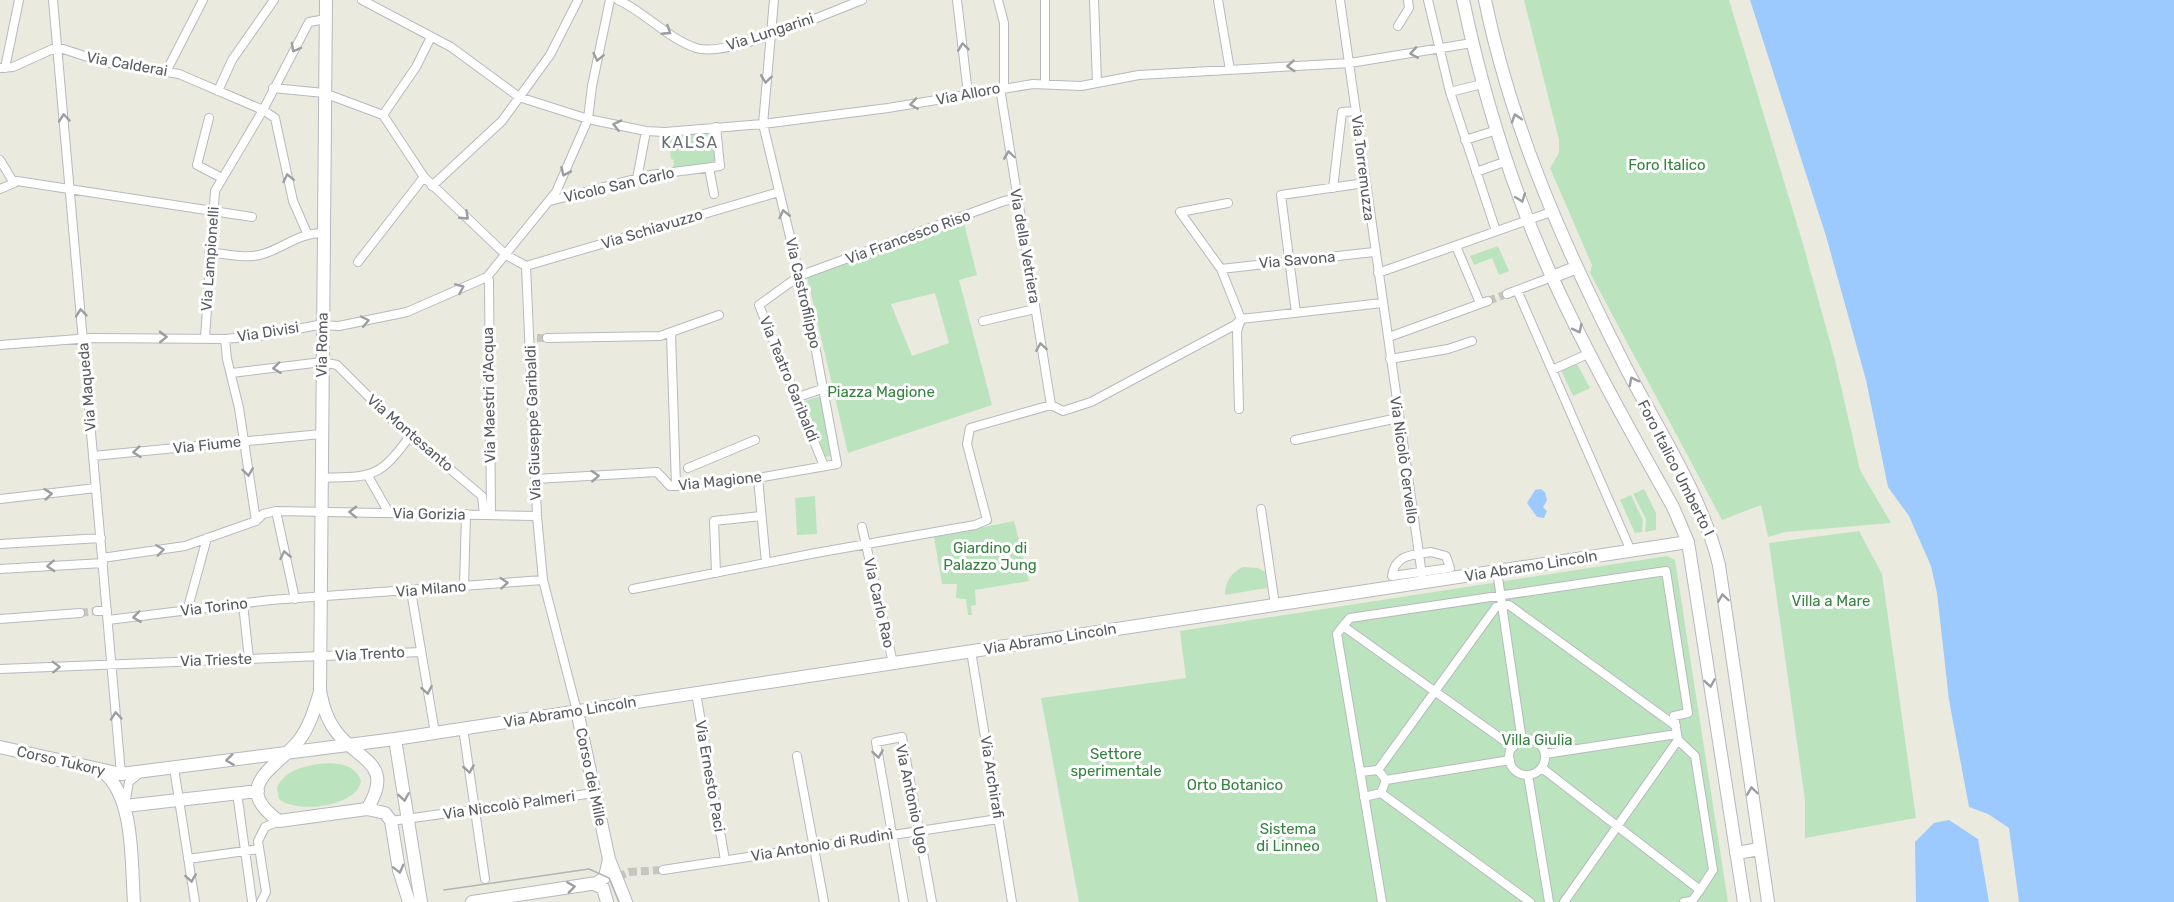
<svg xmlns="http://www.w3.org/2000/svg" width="2174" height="902" font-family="Rubik,sans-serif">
  <rect width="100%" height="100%" fill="#ebeadf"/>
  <!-- green -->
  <path fill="#bbe4be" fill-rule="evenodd" d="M1524,0H1729L1803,244L1835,360L1860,470L1891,523L1785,532L1768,537L1761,505L1722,520L1590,273L1592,265L1550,168L1559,153V140Z
    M716,130L720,166L673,170L674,160L671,159L668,136Z
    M964,223L977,275L959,280L992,405L848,453L807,277ZM935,293L949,343L912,356L891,304Z
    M1498,246L1509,271L1499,275L1492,258L1474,265L1470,256Z
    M1577,364L1590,388L1573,396L1561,370Z
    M821,396L832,456L825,457L805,401Z
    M1644,489L1656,513V530L1645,532L1646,519L1633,494Z
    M1631,495L1643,520L1642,532L1635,533L1620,500Z
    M815,496L817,534L797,535L795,498Z
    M1014,521L1029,581L975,590L976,605L971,606L972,615H968L966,599L956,598L957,584H942L934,537Z
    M1859,531L1882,574L1916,818L1805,838V800L1769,543Z
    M1667,556L1675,560L1728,902H1079L1041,698L1186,678L1180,631Z
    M1243,567L1258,568L1265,572L1267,588L1225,595C1225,581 1231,573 1243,567Z
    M318,764C333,762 356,763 361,781C357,807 296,814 279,799L277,788C284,771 301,767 318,764Z"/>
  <!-- water -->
  <path fill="#9ccaff" d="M1750,0H2174V902H2019L2009,828L1988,814L1969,807L1949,700L1937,593L1931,566L1909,516L1888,487L1866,380L1826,236Z
    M1541,489L1545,492L1547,500L1543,507L1547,511L1544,518L1537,517L1527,503L1535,490Z
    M1949,820L1978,839L1989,902H1916L1915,842L1934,823Z"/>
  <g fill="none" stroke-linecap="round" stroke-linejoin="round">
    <!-- street-tunnel -->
    <path stroke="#c6c6bf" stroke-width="8" stroke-dasharray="8 4" stroke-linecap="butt" d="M1488,301L1507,294
      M537,338H547
      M80,613L97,611
      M618,877L629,872L663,870"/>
    <defs>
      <path id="street" d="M53,0L121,774
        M362,0L451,47L519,97L588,119L646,131L665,132L763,124L888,108L1033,84L1081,86L1139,75L1350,63L1472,43
        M618,0C645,12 667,38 696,48C729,58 827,13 862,0
        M957,0L968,94
        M998,0L1004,23V87
        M1094,0L1097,83
        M1218,0L1230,70
        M1340,0L1423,582
        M1428,0L1450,92L1496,231
        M1398,26L1409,8L1408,0
        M0,68L13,67L57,47L103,62L179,74L263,110L275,118L293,201L307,233
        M5,68L19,0
        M167,70L203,0
        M1045,84V0
        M273,88L324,93L383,115
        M1000,88L1051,405
        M218,91L232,60L274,0
        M1450,92L1482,84
        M383,115L424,177L506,255L526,266
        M383,115L416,67L431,37
        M209,118L197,165L222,178
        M1465,140L1497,130
        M0,160L14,183L17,181L252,217
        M709,168L714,194
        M1476,172L1507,161
        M637,179L646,131
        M432,186L502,121L550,55L578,0
        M1333,188L1342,112L1356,111
        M0,189L14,183L12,181
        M550,201L650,175L720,166L716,127
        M1228,203L1180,212L1221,269L1241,319
        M1456,246L1480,303
        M209,252C227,254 248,260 266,253C286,246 300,233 323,233
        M358,262L424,177
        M526,266L537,516L543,580L577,711
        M526,266L779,192
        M1221,269L1374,252
        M1378,273L1551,212
        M487,277L489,280L491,515
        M1517,290L1631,551
        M1507,294L1552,277
        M1296,313L1281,195L1365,183
        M1241,319L1382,303
        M983,321L1035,309
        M671,334L676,486
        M1389,337L1488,301
        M205,338L215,191L263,110L309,22L326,19
        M547,338L660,336L719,315
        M225,339L227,359L239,408L256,521
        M0,345L91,338L225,339L266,335L318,325L339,326L407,312L487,277L556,192L588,119L592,86L610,0
        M1390,359L1448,349L1472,341
        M1552,370L1590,353
        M232,373L322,362L337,365L392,420L482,496L484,515
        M795,398L825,388
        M1239,409L1237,331L1240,322
        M1295,440L1398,418
        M93,456L321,434
        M824,466L759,305L799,276L1004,201L1017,199
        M688,468L755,440
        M368,476L389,513
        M320,478C372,476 378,480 410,436
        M758,478L766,563
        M536,479L657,472L670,486H676L758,478L837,464L811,324L763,124L774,0
        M0,499L96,488
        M1261,509L1275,605
        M276,511L295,599
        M862,527L893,663
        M0,544L101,538
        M1431,552L1446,556L1450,568L1392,576C1395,554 1413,555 1431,552Z
        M102,558L185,546L256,521L263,514L276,511L537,516
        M0,569L103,563
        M1497,571L1522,741
        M716,573L714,521L761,516
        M464,587L466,514
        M633,589L816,553L975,525L987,520L967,444L970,428L1051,405L1063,411L1091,402L1235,325L1241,319
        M411,591L435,733
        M243,604L249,659
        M97,611H107
        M187,611L207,538
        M0,619L80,613
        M108,620L271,600L543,580
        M1343,626L1337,634L1382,902
        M971,651L1012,902
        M0,669L421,652
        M696,693L725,860
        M463,728L485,879
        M1509 757a18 18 0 1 1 36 0a18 18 0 1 1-36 0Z
        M1513,747L1343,626L1350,618L1666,571L1688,713L1674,716L1678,740L1695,756L1713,870L1700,890
        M1545,754L1677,734
        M797,756L824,902
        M174,768L195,902
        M1542,768L1700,890L1692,901L1684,902
        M1378,770L1496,607L1509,605L1676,726
        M1360,772L1378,770L1386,780L1381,793L1364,797
        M1528,775L1549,902
        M1386,780L1510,760
        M237,793L252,901
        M1381,793L1530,902
        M125,804L129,782L141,772
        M391,821L594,793
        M188,859L259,849
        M663,870L998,819
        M261,902L266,892L258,841L265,827L279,821
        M904,902L876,742L902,737L932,902
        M1564,902L1678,740"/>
      <path id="secondary" d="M326,0L320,691C323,705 326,718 335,730C355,760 397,762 367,809
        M1463,0C1483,95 1512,189 1552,277C1588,356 1631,432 1673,507L1688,542L1744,902
        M1485,0C1512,130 1564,246 1624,364C1657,428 1702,495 1719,565L1768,902
        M1552,277L1575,268
        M320,692C315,708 310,725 300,739C280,766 228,785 279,821L367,809L385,813L391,821L399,870L409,902
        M577,711L609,859L626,902
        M395,739L421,902
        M0,747L121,774L395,739L1688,542
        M102,771C135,796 131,863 134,902
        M125,806L258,791
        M1736,853L1760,849
        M594,884L603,888L607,902
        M472,902L597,883L605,877L609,859"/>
    </defs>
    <!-- street casing -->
    <use href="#street" stroke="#b7b9be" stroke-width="10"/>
    <!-- secondary casing -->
    <use href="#secondary" stroke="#b5b8be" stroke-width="14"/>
    <!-- street -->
    <use href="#street" stroke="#fff" stroke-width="8"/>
    <!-- secondary -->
    <use href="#secondary" stroke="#fff" stroke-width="12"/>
    <!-- tram -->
    <path stroke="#b3b4b4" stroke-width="1.5" d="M444,890L589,869L609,878L619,902"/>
  </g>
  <!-- one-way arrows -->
  <defs><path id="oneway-chevron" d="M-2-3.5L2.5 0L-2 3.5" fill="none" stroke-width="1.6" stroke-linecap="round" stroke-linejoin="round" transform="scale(1.5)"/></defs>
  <g stroke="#9b9da0">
    <use href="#oneway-chevron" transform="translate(667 31) rotate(33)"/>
    <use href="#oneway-chevron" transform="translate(963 47) rotate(-97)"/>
    <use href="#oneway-chevron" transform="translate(295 48) rotate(119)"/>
    <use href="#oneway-chevron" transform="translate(1414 53) rotate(171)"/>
    <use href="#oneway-chevron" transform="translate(598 57) rotate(102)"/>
    <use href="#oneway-chevron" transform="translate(1291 66) rotate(176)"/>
    <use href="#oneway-chevron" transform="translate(766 79) rotate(97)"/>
    <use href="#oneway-chevron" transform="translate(914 104) rotate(171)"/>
    <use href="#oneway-chevron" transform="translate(64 118) rotate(-95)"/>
    <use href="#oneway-chevron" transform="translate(1516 118) rotate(-108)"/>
    <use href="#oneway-chevron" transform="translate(617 125) rotate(-167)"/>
    <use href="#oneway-chevron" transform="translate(1009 155) rotate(-98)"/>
    <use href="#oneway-chevron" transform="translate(565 172) rotate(114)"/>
    <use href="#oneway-chevron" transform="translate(288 178) rotate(-102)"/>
    <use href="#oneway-chevron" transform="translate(1521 198) rotate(70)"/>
    <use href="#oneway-chevron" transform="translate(784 214) rotate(-103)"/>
    <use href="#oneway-chevron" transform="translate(465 216) rotate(43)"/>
    <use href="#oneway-chevron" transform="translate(460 288) rotate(-24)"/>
    <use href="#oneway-chevron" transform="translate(81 313) rotate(-95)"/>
    <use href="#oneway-chevron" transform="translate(365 321) rotate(-12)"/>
    <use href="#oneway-chevron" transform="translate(1578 329) rotate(63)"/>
    <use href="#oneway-chevron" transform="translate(163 337) rotate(-1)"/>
    <use href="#oneway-chevron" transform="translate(1041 347) rotate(-99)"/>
    <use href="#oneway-chevron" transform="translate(277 368) rotate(173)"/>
    <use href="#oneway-chevron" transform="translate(1633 381) rotate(-117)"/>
    <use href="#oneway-chevron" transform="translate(137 452) rotate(174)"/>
    <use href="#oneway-chevron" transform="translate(248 472) rotate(82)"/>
    <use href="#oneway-chevron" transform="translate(595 476) rotate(-3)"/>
    <use href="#oneway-chevron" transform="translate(48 494) rotate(-6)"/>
    <use href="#oneway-chevron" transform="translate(353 512) rotate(-179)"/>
    <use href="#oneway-chevron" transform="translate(160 550) rotate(-8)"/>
    <use href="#oneway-chevron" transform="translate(285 555) rotate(-102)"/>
    <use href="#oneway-chevron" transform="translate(51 566) rotate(177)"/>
    <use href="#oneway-chevron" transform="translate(504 583) rotate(-5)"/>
    <use href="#oneway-chevron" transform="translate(1723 598) rotate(-98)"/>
    <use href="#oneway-chevron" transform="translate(137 617) rotate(173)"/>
    <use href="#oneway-chevron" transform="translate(56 667) rotate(-2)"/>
    <use href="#oneway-chevron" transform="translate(1710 683) rotate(81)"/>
    <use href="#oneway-chevron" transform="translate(427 690) rotate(80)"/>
    <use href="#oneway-chevron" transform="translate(116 716) rotate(-95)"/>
    <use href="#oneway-chevron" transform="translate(878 754) rotate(81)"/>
    <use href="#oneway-chevron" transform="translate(230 760) rotate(173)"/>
    <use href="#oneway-chevron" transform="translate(469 769) rotate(81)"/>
    <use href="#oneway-chevron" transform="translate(1752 791) rotate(-98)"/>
    <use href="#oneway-chevron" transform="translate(404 797) rotate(81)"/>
    <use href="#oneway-chevron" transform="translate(399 869) rotate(76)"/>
    <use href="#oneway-chevron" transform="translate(191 878) rotate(81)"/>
    <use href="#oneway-chevron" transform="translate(571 887) rotate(-8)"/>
  </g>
  <g text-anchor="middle" stroke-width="6" stroke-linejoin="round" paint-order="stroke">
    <!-- street labels -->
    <g font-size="15" fill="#585b60" stroke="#fff">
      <text transform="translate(770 32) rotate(-18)" y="5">Via Lungarini</text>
      <text transform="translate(127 64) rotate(10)" y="5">Via Calderai</text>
      <text transform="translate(968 94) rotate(-11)" y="5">Via Alloro</text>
      <text transform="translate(1363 168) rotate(83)" y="5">Via Torremuzza</text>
      <text transform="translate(619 185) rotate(-13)" y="5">Vicolo San Carlo</text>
      <text transform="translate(652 229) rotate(-17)" y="5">Via Schiavuzzo</text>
      <text transform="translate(908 237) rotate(-20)" y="5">Via Francesco Riso</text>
      <text transform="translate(1025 246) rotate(80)" y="5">Via della Vetriera</text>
      <text transform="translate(210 259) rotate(-86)" y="5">Via Lampionelli</text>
      <text transform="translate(1297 260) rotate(-5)" y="5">Via Savona</text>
      <text transform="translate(803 293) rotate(77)" y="5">Via Castrofilippo</text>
      <text transform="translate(268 332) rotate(-9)" y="5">Via Divisi</text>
      <text transform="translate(322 345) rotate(-89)" y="5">Via Roma</text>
      <text transform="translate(789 379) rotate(68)" y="5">Via Teatro Garibaldi</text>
      <text transform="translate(87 387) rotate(-95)" y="5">Via Maqueda</text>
      <text transform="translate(489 395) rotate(-91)" y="5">Via Maestri d'Acqua</text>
      <text transform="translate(533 423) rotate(-92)" y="5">Via Giuseppe Garibaldi</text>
      <text transform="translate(410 433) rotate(41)" y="5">Via Montesanto</text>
      <text transform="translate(207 445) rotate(-6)" y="5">Via Fiume</text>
      <text transform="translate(1404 460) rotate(82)" y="5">Via Nicolò Cervello</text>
      <text transform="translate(1676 468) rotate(63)" y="5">Foro Italico Umberto I</text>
      <text transform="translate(720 481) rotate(-6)" y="5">Via Magione</text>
      <text transform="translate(429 514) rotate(1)" y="5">Via Gorizia</text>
      <text transform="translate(1531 566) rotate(-9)" y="5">Via Abramo Lincoln</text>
      <text transform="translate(431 589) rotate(-5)" y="5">Via Milano</text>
      <text transform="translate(879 603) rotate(77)" y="5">Via Carlo Rao</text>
      <text transform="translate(214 607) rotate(-7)" y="5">Via Torino</text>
      <text transform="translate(1050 639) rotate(-9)" y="5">Via Abramo Lincoln</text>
      <text transform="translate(370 654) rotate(-3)" y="5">Via Trento</text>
      <text transform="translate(216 660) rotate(-2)" y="5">Via Trieste</text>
      <text transform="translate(570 712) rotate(-9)" y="5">Via Abramo Lincoln</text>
      <text transform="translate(61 761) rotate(13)" y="5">Corso Tukory</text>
      <text transform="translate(710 776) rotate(80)" y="5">Via Ernesto Paci</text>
      <text transform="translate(591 777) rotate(78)" y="5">Corso dei Mille</text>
      <text transform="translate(992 777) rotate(81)" y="5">Via Archirafi</text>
      <text transform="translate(912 799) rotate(78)" y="5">Via Antonio Ugo</text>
      <text transform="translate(509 805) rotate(-8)" y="5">Via Niccolò Palmeri</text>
      <text transform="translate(822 845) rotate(-9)" y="5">Via Antonio di Rudinì</text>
    </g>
    <!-- park labels -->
    <g font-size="15" fill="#34833f" stroke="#fff">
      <text x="1667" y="170">Foro Italico</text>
      <text x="881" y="397">Piazza Magione</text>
      <text x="990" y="553">Giardino di<tspan x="990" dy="17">Palazzo Jung</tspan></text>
      <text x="1831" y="606">Villa a Mare</text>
      <text x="1537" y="745">Villa Giulia</text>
      <text x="1116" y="759">Settore<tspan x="1116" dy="17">sperimentale</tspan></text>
      <text x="1235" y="790">Orto Botanico</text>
      <text x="1288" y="834">Sistema<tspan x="1288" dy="17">di Linneo</tspan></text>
    </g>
    <!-- neighbourhood labels -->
    <g font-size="16" letter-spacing="1.5" fill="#696d72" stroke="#fff">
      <text x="690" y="148">KALSA</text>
    </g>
  </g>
</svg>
